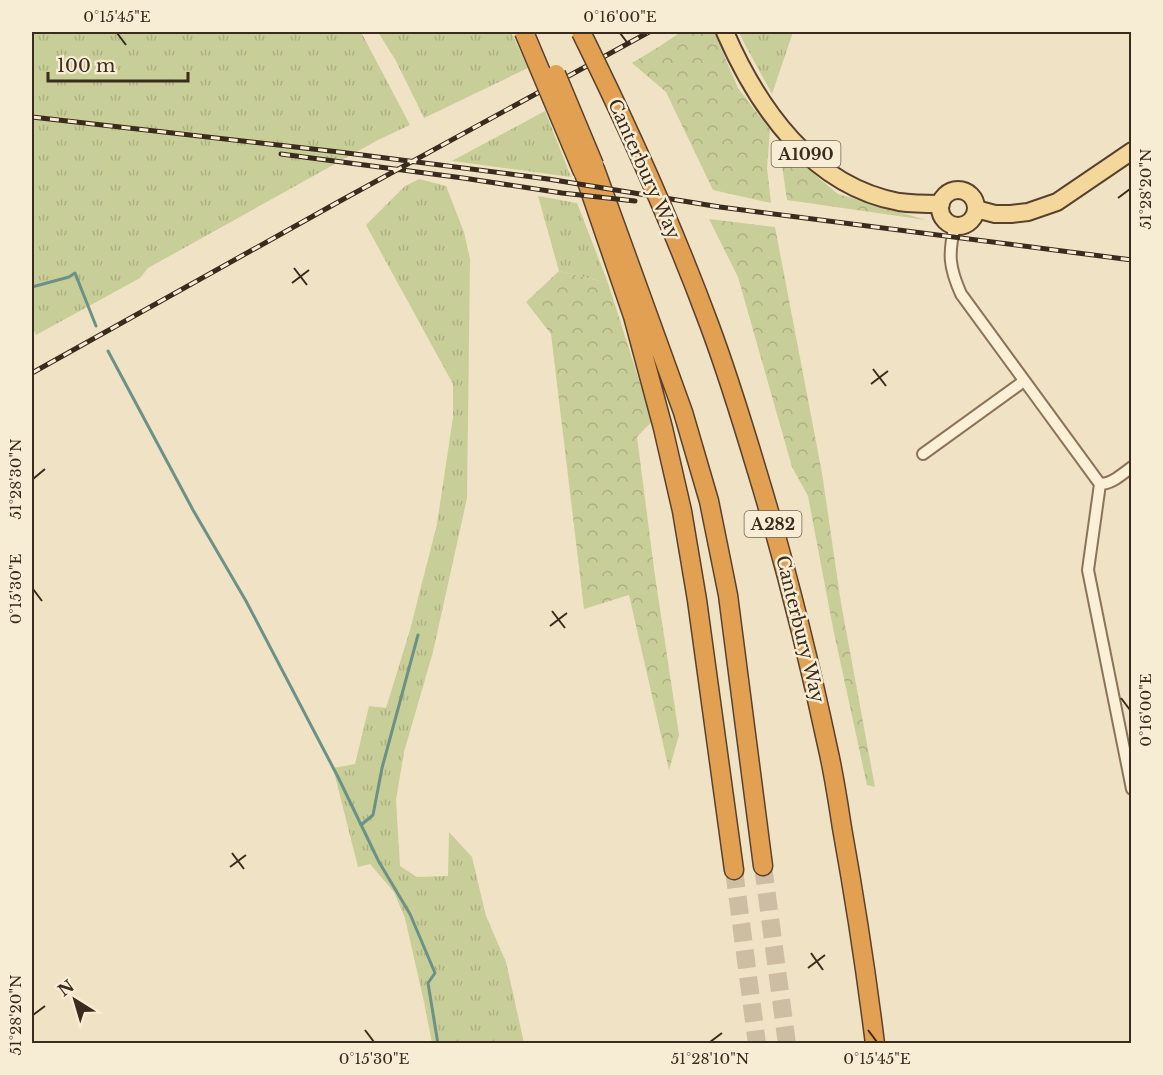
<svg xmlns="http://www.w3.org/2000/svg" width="1163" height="1075" font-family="'Libre Baskerville',serif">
  <defs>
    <pattern id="grass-tufts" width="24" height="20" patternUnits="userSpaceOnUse" patternTransform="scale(1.5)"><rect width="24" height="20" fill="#c8ce97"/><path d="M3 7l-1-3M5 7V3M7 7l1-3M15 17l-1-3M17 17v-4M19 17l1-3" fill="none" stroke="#adb182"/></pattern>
    <pattern id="forest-crowns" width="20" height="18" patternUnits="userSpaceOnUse" patternTransform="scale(1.5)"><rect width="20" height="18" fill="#c8ce97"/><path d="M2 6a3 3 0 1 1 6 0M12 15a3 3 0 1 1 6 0" fill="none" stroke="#adb182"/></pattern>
  </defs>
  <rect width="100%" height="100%" fill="#f0e2c4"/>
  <!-- grass -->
  <path fill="url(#grass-tufts)" d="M32,32H361L410,125L378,140L148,268L140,278L36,335L32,326Z
    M378,32H511L528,68L424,118L396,61Z
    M739,32H793L772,94L743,41Z
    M545,111L571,177L452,161Z
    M419,179L446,186L464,232L470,259L467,498L433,652L404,752L396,800L400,866L417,877L448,876L449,832L472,857L486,916L506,962L524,1043H432L424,1002L405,918L394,892L370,864L358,867L333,768L355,764L369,706L386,708L410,630L437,524L453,417V384L366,225L405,186Z
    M538,196L577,203L608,283L559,271Z"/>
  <!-- forest -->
  <path fill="url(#forest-crowns)" d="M681,32H714L738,88L770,130L767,168L771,203L713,190L666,92L632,63L660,46Z
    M779,145L838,194L926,220L787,200Z
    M709,219L775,227L822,473L841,603L875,787L867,785L833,628L808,496L792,467L738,277Z
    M559,271L608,283L652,421L637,437L655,576L679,735L669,770L629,595L584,609L551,334L526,302Z"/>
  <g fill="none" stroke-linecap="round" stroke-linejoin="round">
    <!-- stream -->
    <path stroke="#6c9187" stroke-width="3" d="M32,287L69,277L75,273L96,326
      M108,351L193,510L246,601L338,777L379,862L410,914L435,973L428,983L438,1044
      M361,825L373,815L382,768L418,635"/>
    <!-- highway-tunnel -->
    <path stroke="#ccbda3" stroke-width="18" stroke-dasharray="18 9" stroke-linecap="butt" d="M763,866L787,1044
      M734,870L757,1044"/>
    <defs>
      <path id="street" d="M955,225C948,254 949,267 961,294L1100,484C1112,484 1122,474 1132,467
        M923,454L1024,381
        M1100,484L1088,570L1132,789"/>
      <path id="primary" d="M725,32C758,108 812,186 899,202C913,204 927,204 941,204
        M940 208a18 18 0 1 1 36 0a18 18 0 1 1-36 0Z
        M976,209L995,214H1011L1028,212L1057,202L1132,151"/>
      <path id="highway" d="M595,169L683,412L709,501L728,595L763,866
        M584,173L633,316L663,428L682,511L697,600L734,870"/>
    </defs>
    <!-- street casing -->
    <use href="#street" stroke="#8b7359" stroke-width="14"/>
    <!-- primary casing -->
    <use href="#primary" stroke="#58412e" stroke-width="20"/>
    <!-- highway casing -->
    <use href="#highway" stroke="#58412e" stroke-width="21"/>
    <!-- street -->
    <use href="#street" stroke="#faefd7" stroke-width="10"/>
    <!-- primary -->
    <use href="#primary" stroke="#f4d79b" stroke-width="16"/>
    <!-- highway -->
    <use href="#highway" stroke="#e1a052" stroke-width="18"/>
    <defs>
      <path id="rail" d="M32,117L339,152L548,179L720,207L1132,260
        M281,154L463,178L562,193L635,201
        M32,373L340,201L649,32"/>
    </defs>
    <!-- rail casing -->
    <use href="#rail" stroke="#3a2b1e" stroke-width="5"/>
    <!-- rail -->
    <use href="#rail" stroke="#f7ecd4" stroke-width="3" stroke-dasharray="9" stroke-linecap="butt"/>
    <defs>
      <path id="highway-bridge" d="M524,32L583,172
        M581,32C628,127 672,224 709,324C727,372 742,421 757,471C785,563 808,655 828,749C834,775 838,802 842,828C855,900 866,971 875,1044
        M556,74L594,165"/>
    </defs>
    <!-- highway-bridge casing -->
    <use href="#highway-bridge" stroke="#58412e" stroke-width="21" stroke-linecap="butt"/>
    <!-- highway-bridge -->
    <use href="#highway-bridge" stroke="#e1a052" stroke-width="18"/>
  </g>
  <!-- ticks -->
  <path fill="none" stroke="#3a2b1e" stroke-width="2" d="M117,33L126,45M620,33L629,45M1118,198L1130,189M294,268L307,285M292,283L309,270M873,369L886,386M871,384L888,371M33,479L45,469M33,589L42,601M552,611L565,628M550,626L567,613M1121,698L1130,710M232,853L244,869M230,867L246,855M811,953L823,970M808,968L825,955M33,1015L45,1006M365,1030L374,1042M868,1030L877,1042M710,1042L722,1033"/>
  <g text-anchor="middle" stroke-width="5" stroke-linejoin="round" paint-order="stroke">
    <!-- shield labels -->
    <g fill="#f7ecd4" stroke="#736555" stroke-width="1.5">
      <rect x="771.5" y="141" width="69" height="26" rx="4.5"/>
      <rect x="744.5" y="511" width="57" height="26" rx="4.5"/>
    </g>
    <g font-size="16" font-weight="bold" fill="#3a2b1e">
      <text x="806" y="160">A1090</text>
      <text x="773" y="530">A282</text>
    </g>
    <!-- street labels -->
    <g font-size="18" fill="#3a2b1e" stroke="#f7ecd4">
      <text transform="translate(644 169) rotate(66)" y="6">Canterbury Way</text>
      <text transform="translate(800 629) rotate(76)" y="6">Canterbury Way</text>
    </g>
  </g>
  <!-- border -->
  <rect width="1163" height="1075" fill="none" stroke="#f7ecd4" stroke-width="66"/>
  <!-- north arrow -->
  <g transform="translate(75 1000) rotate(323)" stroke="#f7ecd4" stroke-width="4.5" paint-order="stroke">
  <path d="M0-4.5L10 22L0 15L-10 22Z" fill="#3a2b1e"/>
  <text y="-9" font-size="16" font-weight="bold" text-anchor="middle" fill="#3a2b1e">N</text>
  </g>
  <!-- scale -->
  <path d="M48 72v9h140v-9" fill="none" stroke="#3a2b1e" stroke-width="3"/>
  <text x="57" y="72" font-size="18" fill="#3a2b1e" stroke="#f7ecd4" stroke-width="4.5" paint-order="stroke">100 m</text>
  <rect x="33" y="33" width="1097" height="1009" fill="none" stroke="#3a2b1e" stroke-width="2"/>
  <g font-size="15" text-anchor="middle" fill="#3a2b1e">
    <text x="117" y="22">0°15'45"E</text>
    <text x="620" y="22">0°16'00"E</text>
    <text transform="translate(1146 189) rotate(-90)" y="5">51°28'20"N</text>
    <text transform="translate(16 479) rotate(-90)" y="5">51°28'30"N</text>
    <text transform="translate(16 589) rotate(-90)" y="5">0°15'30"E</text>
    <text transform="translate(1146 710) rotate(-90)" y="5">0°16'00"E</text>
    <text transform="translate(16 1015) rotate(-90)" y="5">51°28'20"N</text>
    <text x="374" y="1064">0°15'30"E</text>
    <text x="710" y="1064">51°28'10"N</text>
    <text x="877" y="1064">0°15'45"E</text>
  </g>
</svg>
